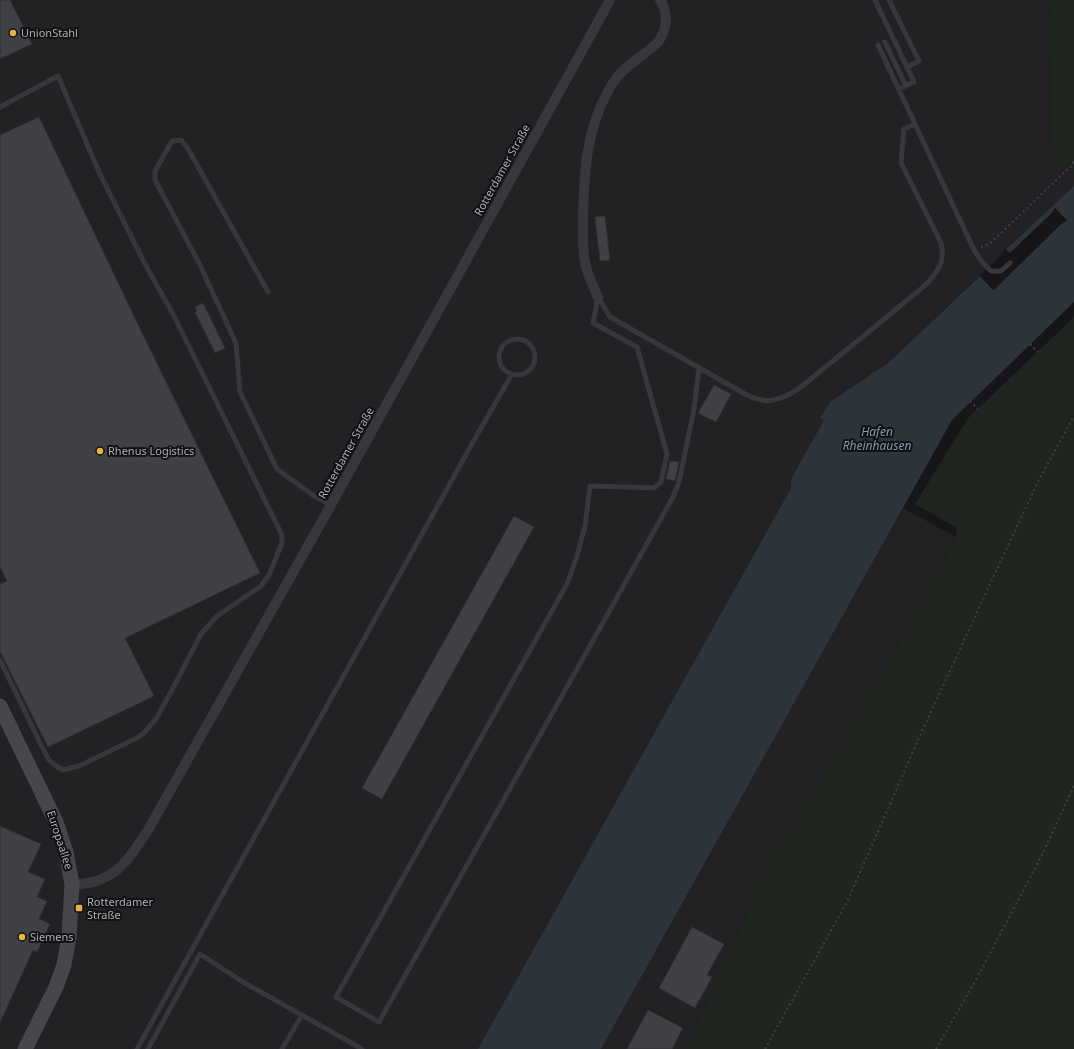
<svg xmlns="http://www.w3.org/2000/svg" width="1074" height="1049" font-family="'Noto Sans',sans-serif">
  <rect width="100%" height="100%" fill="#161618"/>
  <!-- built -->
  <path fill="#222225" d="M0,0H1047L1050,18L1051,163L1074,166V187L1006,248L997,259L888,363L830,403L820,418L824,420L791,479V488L479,1049H0Z
    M903,508L956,537L853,728L766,871L685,1049H601Z"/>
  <!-- green -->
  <path fill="#1e261f" d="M1047,0H1074V166L1051,163L1050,18Z
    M1074,317V1049H685L766,871L853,728L956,537L957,528L915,504L968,418Z"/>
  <!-- water -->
  <path fill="#2c353c" d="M1074,186V302L952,420L601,1049H478L791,488V479L824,420L820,418L830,402L888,363L980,276L994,290L1061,224L1067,220L1055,209L1051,214L1010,253L1006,249Z"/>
  <!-- pier -->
  <path fill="#161618" d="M1055,208L1067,220L1061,224L993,290L980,276L981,274L993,287L1019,261L1064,220L1056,211L1012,255L1009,254L1051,214Z"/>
  <!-- building -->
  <path fill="#404145" stroke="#303034" d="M0,0H10L32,44L0,59Z
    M39,117L143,335L260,573L125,638L154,696L48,747L0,651V584L7,581L0,567V135Z
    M605,216L610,260L600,261L595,217Z
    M203,303L225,348L215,353L195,312L197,311L195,307Z
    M714,385L731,394L716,422L698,413Z
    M670,461L679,462L675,481L666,479Z
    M514,516L534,527L382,799L362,788Z
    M0,826L41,844L28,872L45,879L37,897L47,901L39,919L50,924L37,952L33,950L0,1023Z
    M692,927L724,944L707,975L712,977L695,1008L659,988Z
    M648,1010L683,1028L672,1049H627Z"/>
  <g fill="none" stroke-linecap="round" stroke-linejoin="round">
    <!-- path -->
    <path stroke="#3d3f44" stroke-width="2" stroke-dasharray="2 3" stroke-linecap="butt" d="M981,247L989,244L1001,233L1072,165L1074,161
      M1030,344L1038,352
      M970,401L978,409
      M765,1049L847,902L918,740L1003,556L1039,480L1074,416
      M936,1049L978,976L1041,857L1074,786"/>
    <!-- service -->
    <path stroke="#37383d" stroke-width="5" d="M875,0L914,82L899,89
      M889,0L919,61L907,67
      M885,42L906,86
      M878,45L915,124
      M0,107L58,76L99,172L146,266L173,314L282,535V543L269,575L261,586L217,616L201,634L172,690L156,719L144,733L137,738L79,766L63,770L56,766L49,760L41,745L0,660
      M268,292L187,147L181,140L172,141L155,171V180L199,263L236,343L240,392L277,469L314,496L331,505
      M598,297L593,323L637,347L667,454L661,482L654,488L590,486L585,526L576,559L567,584L336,997L379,1022C478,848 575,672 673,497L679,482L694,409L699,368
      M598,297L610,317L745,394C755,399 767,403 777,399C794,395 809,380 823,369C849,348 875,327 901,305C913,295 930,284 938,269C943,261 943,252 941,243L901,163L904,129L915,124L974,250L982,262L991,271H1001L1010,263
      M499 357a18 18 0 1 1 36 0a18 18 0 1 1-36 0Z
      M137,1049L473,442L512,374
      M148,1049L200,954L243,982L362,1049
      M282,1049L302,1015"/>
    <!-- minor -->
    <path stroke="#37383d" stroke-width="10" d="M598,297C593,286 587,274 585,262C582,248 583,232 583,217C584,174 586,132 607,93C611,85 618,75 625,69C634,60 650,51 658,42C667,30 669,13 660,0
      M72,884C113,885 128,861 148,830L331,505L610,0"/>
    <!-- secondary -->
    <path stroke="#45474d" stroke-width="15" d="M0,706L56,822L66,852L72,884L69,937L64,965L56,987L25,1049"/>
  </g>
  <!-- markers -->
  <g fill="#f2b134" stroke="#111113" stroke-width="1.5">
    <circle cx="13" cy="33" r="4"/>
    <circle cx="100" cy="451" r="4"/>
    <rect x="75" y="904" width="8" height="8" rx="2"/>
    <circle cx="22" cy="937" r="4"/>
  </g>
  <g text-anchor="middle" stroke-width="4" stroke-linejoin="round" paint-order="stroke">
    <!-- poi labels -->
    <g font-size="11" fill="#a8adb8" stroke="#111113" text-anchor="start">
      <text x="21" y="37">UnionStahl</text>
      <text x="108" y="455">Rhenus Logistics</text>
      <text x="87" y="906">Rotterdamer<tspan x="87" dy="13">Straße</tspan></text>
      <text x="30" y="941">Siemens</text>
    </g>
    <!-- street labels -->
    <g font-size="11" fill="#a8adb8" stroke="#111113">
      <text transform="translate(502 170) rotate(-61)" y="4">Rotterdamer Straße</text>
      <text transform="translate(346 453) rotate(-61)" y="4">Rotterdamer Straße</text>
      <text transform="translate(60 840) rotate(72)" y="4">Europaallee</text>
    </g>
    <!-- water labels -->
    <g font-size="12" font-style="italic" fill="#7f9bb3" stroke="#111113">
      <text x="877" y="436">Hafen<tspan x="877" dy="14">Rheinhausen</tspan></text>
    </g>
  </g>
</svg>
